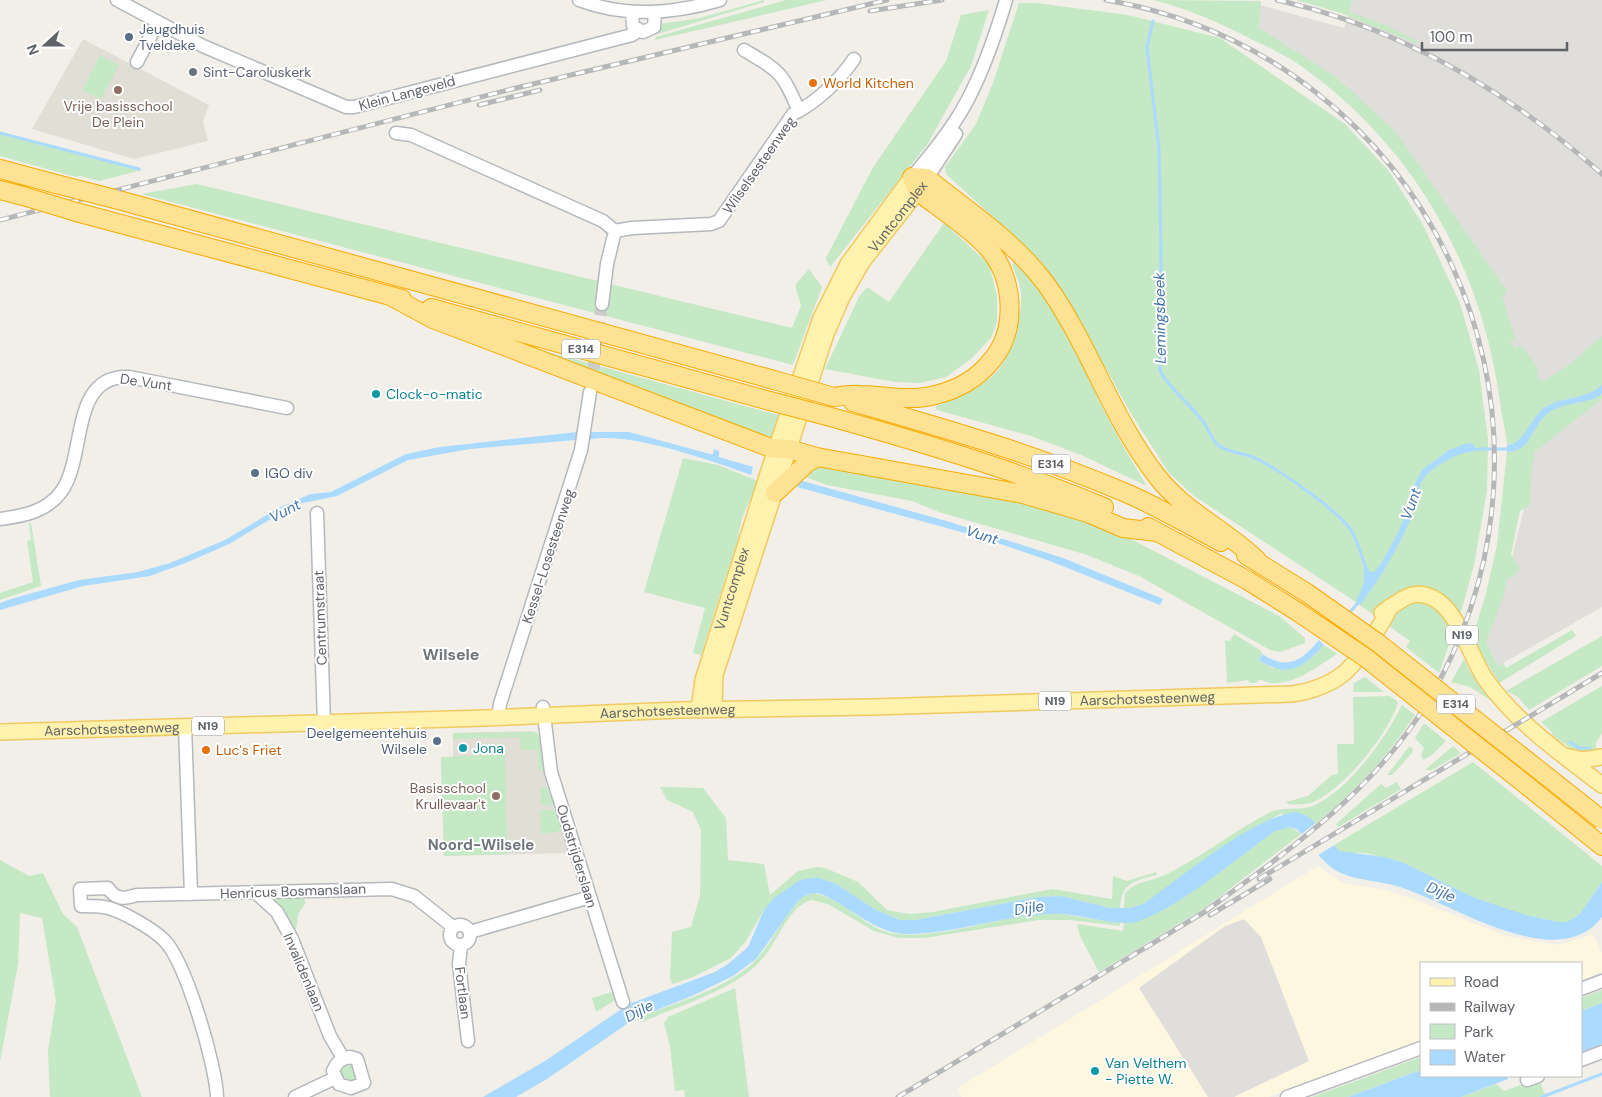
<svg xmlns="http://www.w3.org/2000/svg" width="1602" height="1097" font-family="'DM Sans',sans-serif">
  <rect width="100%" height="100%" fill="#f1efe8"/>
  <!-- commercial -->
  <path fill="#fef7e0" d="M1318,866L1343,883L1382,889L1413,899L1506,936L1559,945L1593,934L1602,953V972L1581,980V963H1421V1040L1268,1097H962L958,1088Z"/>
  <!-- industrial -->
  <path fill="#e0deda" d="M1353,0H1602V607L1498,666L1486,642L1507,579L1525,504L1514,351L1395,131L1259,28L1260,5L1344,28Z
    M1244,919L1261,937L1309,1061L1234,1097H1208L1139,988L1225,926Z"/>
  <!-- education -->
  <path fill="#e1ded6" d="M83,39L209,105L203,122L208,141L134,159L32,129Z
    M533,731L539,736L547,787L569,853L444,856L441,757H453V733Z"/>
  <!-- green -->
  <path fill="#c5e8c5" d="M764,0V2L657,34L656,32L660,24L700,18Z
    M786,0H827L655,40L656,37Z
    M1153,0L1261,1L1259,28L1336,77L1395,131L1507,291L1502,296L1515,338L1510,342L1515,348L1520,344L1538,368L1537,377L1542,382L1569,365L1602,336V385C1586,400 1561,396 1544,408C1531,417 1524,445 1507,445C1506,430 1502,419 1500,402C1482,268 1415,148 1304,68C1288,56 1269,48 1251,39C1220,23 1187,8 1153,0Z
    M1296,0H1353L1349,12L1385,25L1417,41L1418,44L1341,13Z
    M1019,3H1036L1128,15L1220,38L1345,124L1389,171L1423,225L1460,303L1479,370L1488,439L1487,491L1474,565L1461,612L1448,628L1452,636L1439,673L1406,647L1410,641L1347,596L1194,496L1169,473L1130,412L1075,313L1035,256L946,174L945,167L976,124L993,83Z
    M989,10L971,66L927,145L830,267L826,258L872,169L946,61L961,15Z
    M100,55L119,65L101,99L82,90Z
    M0,132L142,170L99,181L80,176L76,177L0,156Z
    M197,184L792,328L801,306L795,285L809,269L822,287L793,365L141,194Z
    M944,223L989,264L997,295V322L991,338L972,358L946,377L920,383L895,382L825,369L859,297L867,287L889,302Z
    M1015,262C1045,278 1090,383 1107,416C1119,440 1133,463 1147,486L1081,455L1031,436L937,410L935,406C954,399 973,391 990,378C1010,363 1023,318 1021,293C1020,283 1015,273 1012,264Z
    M507,338L537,347V349L785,417L772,439Z
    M1602,394V399L1533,453L1535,456L1532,464L1530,505L1520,511L1511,554L1520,569L1513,577L1507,579L1503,597L1486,642L1498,666L1503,663L1506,668L1572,630L1576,636L1499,683L1472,639L1486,593L1497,545L1507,452C1531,453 1532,425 1548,413C1560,404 1582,402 1596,398Z
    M683,458L718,465L758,481L742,518L737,542L701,655L693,653L705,608L644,592Z
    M814,466C920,484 1027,495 1127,537L1279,616L1305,638V643L1280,652L1270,650L1139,576L1087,555L939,512L912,501L827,485L803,476Z
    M29,523H31L41,586L0,600V593L33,582L27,541L31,540Z
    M1234,634L1260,650L1262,654L1259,660L1272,668L1314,656L1324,645L1337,654C1318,666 1296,685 1270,683C1266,682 1263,680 1259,680L1256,683H1250L1248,680L1227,683L1225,640L1230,641Z
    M1602,636V666L1529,710L1518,697L1506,691Z
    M1464,659L1469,670L1492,699L1490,700L1470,687L1451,682Z
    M1365,677L1384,692H1353L1354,683Z
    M1602,686V733L1596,743V753L1576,752L1552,735L1553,733L1541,722Z
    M1390,696L1398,702C1390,733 1341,792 1311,803C1303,805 1295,804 1288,804L1286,802L1308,796L1332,775L1338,774L1337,744H1354L1353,697Z
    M1402,705L1415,715C1388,756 1352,795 1315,824L1312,820L1280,814L1208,858L1145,903L1130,908H1124L1125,893C1135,881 1154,881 1167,874C1203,856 1235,830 1271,812C1285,806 1300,811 1313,806C1349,790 1385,739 1402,705Z
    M1424,723L1446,741L1432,755L1423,760L1421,755L1424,748L1415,738Z
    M536,732L539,736L544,770H538V750H521L520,737L453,739V733Z
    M1453,746L1461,753L1432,770H1425Z
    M1409,747L1413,748L1412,753L1392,775H1387Z
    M505,754L507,854L444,856L441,757Z
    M1473,762L1602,866V882L1580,914L1567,922H1558L1525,915L1475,898L1404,863L1365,853H1349L1339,851L1334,845Z
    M1397,782L1401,789L1338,827L1336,824L1381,784L1386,788Z
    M541,787H547L554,805H541Z
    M660,787L703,788L726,818L728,860L764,864L770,895L798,871L817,867L825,868L858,882L887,910L909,914L933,912L1052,889L1112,899L1113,876L1127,881L1156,872L1157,875C1134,881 1122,882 1120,908H1110L1061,896L1038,897L915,920H900L876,910L836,884L817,877L801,880L783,892L764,910L746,941L731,958L691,978L672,984L670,978L672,932L691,927L700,895L701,830L693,812L667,800Z
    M540,810H555L562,831L541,834Z
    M1285,827H1291L1301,834L1205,908L1099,972L1080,936L1077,924L1123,931L1124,922C1129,922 1134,922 1139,921C1181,905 1237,858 1275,831Z
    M0,860L29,876L43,873L63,914L77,927L142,1097H50L48,1051L56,1001L42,918L20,913L18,964L0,1062Z
    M814,893C844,898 865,930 896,934C936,939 995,919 1036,914C1065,911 1092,921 1120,922V926L1071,920H1039L924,938H899L874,931L828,904L811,900C788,907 778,941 763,958C738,989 678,1006 642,1022L634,1019C671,1004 726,990 755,961C771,944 782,920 797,902L803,896Z
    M300,895L306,902L298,915L295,937L273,898Z
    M735,988L749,1097H685L684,1090L675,1091L670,1046L664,1023L668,1017Z
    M1602,990V1003L1581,1011V998Z
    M612,992L615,1000L596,1012L592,998Z
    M1421,1057V1070L1412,1073L1348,1097H1312Z
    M352,1062L360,1081L347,1083L340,1074L343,1064Z
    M1537,1079H1539L1546,1097H1461L1496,1084L1504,1091Z"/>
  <!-- water -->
  <path fill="#aadaff" d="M1602,385V394L1596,398C1582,403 1560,404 1548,413C1532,425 1531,453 1507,452V445C1524,445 1531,417 1544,408C1561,396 1586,400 1602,385Z
    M577,432L575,440L470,449L408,460L337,496L294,505L229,544L188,562L150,576L83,586L0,610V603L11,599L79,580L138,572L170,563L225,540L280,507L311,494L331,492L406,454L440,447Z
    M589,432H629L710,454H713L714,449L719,451V457L753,467L751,475C712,461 626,430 588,440Z
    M1467,443L1474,444V452C1462,450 1432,467 1425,477C1414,491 1415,511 1407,527C1394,555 1379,580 1360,605L1356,602L1364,583V569L1368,568L1370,572H1374L1381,564L1397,535L1408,508L1410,494L1422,470L1449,450Z
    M799,480L950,522L1063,558L1163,599L1160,605L1050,561L983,538L797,487Z
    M1319,640L1324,645C1303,668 1288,679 1259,660L1262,654C1287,670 1301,662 1319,640Z
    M1296,812C1314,815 1328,838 1339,851L1384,857L1404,863L1475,898L1526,915L1558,922H1567L1580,914L1602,882V917C1558,976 1451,903 1400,887C1382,881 1359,881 1341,873C1323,865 1310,844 1298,830L1291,827L1275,831C1237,858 1181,906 1139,921C1118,928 1082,914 1060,914C1008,913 958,934 906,934C871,934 834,892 814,893C807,894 802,897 797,902L756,959L733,976L692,996L634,1019L547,1079L516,1097H483L545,1061L629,1004L715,972L728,964L748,947L764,910L774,898L800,880L817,877L836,884L876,910L900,920H915L1038,897L1061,896L1110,908H1130L1145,903C1183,876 1253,817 1296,812Z
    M1602,1003V1044L1581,1052V1011Z
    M1421,1070V1076H1511L1508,1077V1079L1461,1097H1348Z"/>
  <!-- pier -->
  <path fill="#f1efe8" d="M1317,822L1336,844L1317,856L1299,836Z"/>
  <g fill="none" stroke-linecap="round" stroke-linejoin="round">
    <!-- stream -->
    <path stroke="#aadaff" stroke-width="3" d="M1153,21L1147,47L1159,149L1161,250L1160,371C1171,391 1191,404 1204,423C1209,430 1211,440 1218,445C1228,453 1246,453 1257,459C1281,471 1336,509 1351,530C1359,544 1362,557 1367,572
      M0,133L139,169
      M1470,449H1509
      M1348,614L1359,602
      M1570,742L1579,748H1590
      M1542,1097L1602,1074"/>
    <!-- minor-tunnel -->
    <path stroke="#ccccc8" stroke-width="12" stroke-dasharray="12 6" stroke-linecap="butt" d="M591,387L602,304"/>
    <defs>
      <path id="minor" d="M117,0L203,46L346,107H354L632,35L638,31
        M579,0C626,18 673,14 720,0
        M632,12L633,26L643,32L654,27L655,12
        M744,50C781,72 782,72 799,111
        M137,62L158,22
        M396,133L411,135L603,221L615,231
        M912,177C930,156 948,134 962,110C982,76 995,37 1006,0
        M927,178L956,134
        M602,304L607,264L615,231L632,228L711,224L719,221L793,114C817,102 839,81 854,59
        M317,513L324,723
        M0,519C23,516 46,512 61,492C87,457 69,374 129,377L287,408
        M543,707L551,772L623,1002
        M498,718L500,704L581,450L590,392
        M185,726L191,894
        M256,893L277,912L292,939L330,1036L343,1058
        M450 935a10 10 0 1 1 20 0a10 10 0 1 1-20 0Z
        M470,932L590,897
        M461,946L459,964L468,1041
        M1581,989L1602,981
        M350,1057L357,1059L364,1083L351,1088L339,1084L333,1071C337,1062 340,1059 350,1057Z
        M1581,1060L1602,1052
        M1527,1080L1538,1076
        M217,1097C216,1065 186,962 164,940C153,929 119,909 104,907C97,906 89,906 81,906L80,889L108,888C116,900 124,899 137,895L392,889L414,896L453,927
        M295,1097L335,1078
        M1287,1097L1421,1048"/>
      <g id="major">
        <path d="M1382,613C1399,602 1412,587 1433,598C1457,609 1470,655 1484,677C1513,720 1561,754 1602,785"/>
        <path id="s1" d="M699,709L703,680L772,461L821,318L848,264L912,177"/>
        <path id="s2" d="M714,709L715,675L826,334L842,297L862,262L924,183"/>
        <path id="s3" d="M0,732L485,718L680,710L873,707L1292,694C1309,692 1329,685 1343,674C1356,664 1383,623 1390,607"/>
        <path d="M1565,756L1583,760L1602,757"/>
      </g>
      <path id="highway" d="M0,169L56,184
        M0,190L23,196
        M115,199L774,380
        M76,212L402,299
        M392,297L433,319L771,448L789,449L817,457L1023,494L1088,513L1123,528L1157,532
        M431,308L770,401
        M834,397C842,396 851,394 860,395C886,395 910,402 935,395C957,390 978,378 992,360C1018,329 1014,277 988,248C970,228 939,208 917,191L912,177L927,178C969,212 1014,241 1046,284C1089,344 1111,417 1156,475C1183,511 1225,529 1257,560
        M853,402C946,429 1038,455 1126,493C1159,507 1190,526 1221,542
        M827,416C921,442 1014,470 1104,507
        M775,493L807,463L817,457
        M1148,527L1247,580L1298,612
        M1246,555L1307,593
        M1530,788L1602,846"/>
    </defs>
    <!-- minor casing -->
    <use href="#minor" stroke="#b5b8bc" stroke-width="15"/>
    <!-- major casing -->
    <use href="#major" stroke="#f2c960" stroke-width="18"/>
    <!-- highway casing -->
    <use href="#highway" stroke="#f9ab00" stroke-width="20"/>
    <!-- minor -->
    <use href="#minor" stroke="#fff" stroke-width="12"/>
    <!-- major -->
    <use href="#major" stroke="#fff2af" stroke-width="15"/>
    <!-- highway -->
    <use href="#highway" stroke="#fde293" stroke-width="18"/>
    <defs>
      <path id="rail" d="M1106,0C1432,56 1596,419 1427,703C1372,794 1284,854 1200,915
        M1277,0C1399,27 1509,92 1602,174
        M870,11L942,0
        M479,105L540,90
        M0,220L512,89L887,0
        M1259,879L1602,673
        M1210,915L1270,879
        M898,1097L1206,911"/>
    </defs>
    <!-- rail casing -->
    <use href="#rail" stroke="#b6b7b8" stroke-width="5"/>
    <!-- rail -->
    <use href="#rail" stroke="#fff" stroke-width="3" stroke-dasharray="9" stroke-linecap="butt"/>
    <defs>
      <path id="highway-bridge" d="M56,184L115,199
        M23,196L76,212
        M774,380L834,397
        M770,401L827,416
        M1307,593L1378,643L1602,820
        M1298,612L1366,658L1530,788"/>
    </defs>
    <!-- highway-bridge casing -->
    <use href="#highway-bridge" stroke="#f9ab00" stroke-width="20" stroke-linecap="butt"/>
    <!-- highway-bridge -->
    <use href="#highway-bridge" stroke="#fde293" stroke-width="18"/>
  </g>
  <!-- markers -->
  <g fill="#5c6f8a" stroke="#fff" stroke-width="2">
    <circle cx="129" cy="37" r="5"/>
    <circle cx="255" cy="473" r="5"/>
    <circle cx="437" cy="741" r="5"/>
  </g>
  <circle fill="#6b7280" stroke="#fff" stroke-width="2" cx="193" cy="72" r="5"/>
  <g fill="#e8710a" stroke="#fff" stroke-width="2">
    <circle cx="813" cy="83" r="5"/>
    <circle cx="206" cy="750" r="5"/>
  </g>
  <g fill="#8d6e63" stroke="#fff" stroke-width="2">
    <circle cx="118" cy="90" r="5"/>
    <circle cx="496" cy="796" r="5"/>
  </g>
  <g fill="#0f9aa8" stroke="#fff" stroke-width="2">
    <circle cx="376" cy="394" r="5"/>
    <circle cx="463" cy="748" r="5"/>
    <circle cx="1095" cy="1071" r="5"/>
  </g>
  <g text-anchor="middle" stroke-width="4" stroke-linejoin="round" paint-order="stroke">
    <!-- shield labels -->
    <g fill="#fff" stroke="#8f9295" stroke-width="1">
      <rect x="562" y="339.5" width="38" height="19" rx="4"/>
      <rect x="1032" y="454.5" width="38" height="19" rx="4"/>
      <rect x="1446" y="625.5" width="32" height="19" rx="4"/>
      <rect x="1039" y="691.5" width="32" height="19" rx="4"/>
      <rect x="1437" y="694.5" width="38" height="19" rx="4"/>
      <rect x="192" y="716.5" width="32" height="19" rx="4"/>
    </g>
    <g font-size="12" font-weight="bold" fill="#5f6368">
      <text x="581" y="353">E314</text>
      <text x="1051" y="468">E314</text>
      <text x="1462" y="639">N19</text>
      <text x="1055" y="705">N19</text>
      <text x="1456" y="708">E314</text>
      <text x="208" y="730">N19</text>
    </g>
    <!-- service labels -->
    <g font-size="14" fill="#4e5e75" stroke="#fff" text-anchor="start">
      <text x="139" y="34">Jeugdhuis<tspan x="139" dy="16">Tveldeke</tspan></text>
      <text x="265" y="478">IGO div</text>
      <text x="427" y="738" text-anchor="end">Deelgemeentehuis<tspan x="427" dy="16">Wilsele</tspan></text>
    </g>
    <!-- worship labels -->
    <g font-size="14" fill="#5b616d" stroke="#fff" text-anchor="start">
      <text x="203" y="77">Sint-Caroluskerk</text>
    </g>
    <!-- food labels -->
    <g font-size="14" fill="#c56008" stroke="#fff" text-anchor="start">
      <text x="823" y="88">World Kitchen</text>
      <text x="216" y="755">Luc's Friet</text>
    </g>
    <!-- street labels -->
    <g font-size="14" fill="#5f6368" stroke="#fff">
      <text transform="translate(407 93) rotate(-15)" y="5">Klein Langeveld</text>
      <text transform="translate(759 165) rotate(-55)" y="5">Wilselsesteenweg</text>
      <text dy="5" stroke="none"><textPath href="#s2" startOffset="531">Vuntcomplex</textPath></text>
      <text transform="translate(146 382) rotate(8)" y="5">De Vunt</text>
      <text transform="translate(548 556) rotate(-72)" y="5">Kessel-Losesteenweg</text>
      <text dy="5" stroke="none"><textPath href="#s1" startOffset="125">Vuntcomplex</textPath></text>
      <text transform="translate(320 618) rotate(-92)" y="5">Centrumstraat</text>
      <text dy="5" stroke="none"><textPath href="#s3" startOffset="1148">Aarschotsesteenweg</textPath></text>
      <text dy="5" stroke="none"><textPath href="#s3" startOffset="668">Aarschotsesteenweg</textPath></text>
      <text dy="5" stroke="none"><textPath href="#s3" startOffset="112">Aarschotsesteenweg</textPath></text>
      <text transform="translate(577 856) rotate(73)" y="5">Oudstrijderslaan</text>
      <text transform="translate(293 891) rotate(-2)" y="5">Henricus Bosmanslaan</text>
      <text transform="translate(304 972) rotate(67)" y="5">Invalidenlaan</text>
      <text transform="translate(463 993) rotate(83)" y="5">Fortlaan</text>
    </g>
    <!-- education labels -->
    <g font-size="14" fill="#785e54" stroke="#fff">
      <text x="118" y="111">Vrije basisschool<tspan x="118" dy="16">De Plein</tspan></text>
      <text x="486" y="793" text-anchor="end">Basisschool<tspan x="486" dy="16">Krullevaar't</tspan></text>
    </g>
    <!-- culture labels -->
    <g font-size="14" fill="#0d838f" stroke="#fff" text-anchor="start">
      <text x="386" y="399">Clock-o-matic</text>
      <text x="473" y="753">Jona</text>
      <text x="1105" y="1068">Van Velthem<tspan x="1105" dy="16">- Piette W.</tspan></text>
    </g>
    <!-- water labels -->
    <g font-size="15" font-style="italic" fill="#4174aa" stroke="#fff">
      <text transform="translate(1160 318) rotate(-91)" y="5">Lemingsbeek</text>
      <text transform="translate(1411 504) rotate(-70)" y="5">Vunt</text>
      <text transform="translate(285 511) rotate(-28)" y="5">Vunt</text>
      <text transform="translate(982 535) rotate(18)" y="5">Vunt</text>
      <text transform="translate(1441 892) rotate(23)" y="5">Dijle</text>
      <text transform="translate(1029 908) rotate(-9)" y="5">Dijle</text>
      <text transform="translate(639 1011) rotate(-28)" y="5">Dijle</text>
    </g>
    <!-- neighbourhood labels -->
    <g font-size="15" font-weight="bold" fill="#70757a" stroke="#fff">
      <text x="481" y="850">Noord-Wilsele</text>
    </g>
    <!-- quarter labels -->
    <g font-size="16" font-weight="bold" fill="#70757a" stroke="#fff">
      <text x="451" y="660">Wilsele</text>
    </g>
  </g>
  <!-- legend -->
  <rect x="1420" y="962" width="162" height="115" fill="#ffffff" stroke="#bfc1c3"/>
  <rect x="1430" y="978" width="25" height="8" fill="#fff2af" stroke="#bfc1c3"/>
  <text x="1464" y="987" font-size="15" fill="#5f6368">Road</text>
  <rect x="1430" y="1003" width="25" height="8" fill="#b6b7b8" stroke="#bfc1c3"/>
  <text x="1464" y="1012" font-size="15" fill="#5f6368">Railway</text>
  <rect x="1430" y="1024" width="25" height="15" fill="#c5e8c5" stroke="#bfc1c3"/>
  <text x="1464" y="1037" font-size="15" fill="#5f6368">Park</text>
  <rect x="1430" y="1050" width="25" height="15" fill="#aadaff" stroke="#bfc1c3"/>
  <text x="1464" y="1062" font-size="15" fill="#5f6368">Water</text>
  <!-- north arrow -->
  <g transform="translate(45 45) rotate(249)" stroke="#ffffff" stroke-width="4" paint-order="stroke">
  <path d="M0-4L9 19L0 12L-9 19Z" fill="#5f6368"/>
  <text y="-8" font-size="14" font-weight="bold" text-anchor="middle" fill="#5f6368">N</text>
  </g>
  <!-- scale -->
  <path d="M1422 42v8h145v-8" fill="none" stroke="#5f6368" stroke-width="2.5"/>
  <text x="1430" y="42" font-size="15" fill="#5f6368" stroke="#ffffff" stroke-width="4" paint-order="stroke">100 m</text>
</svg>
